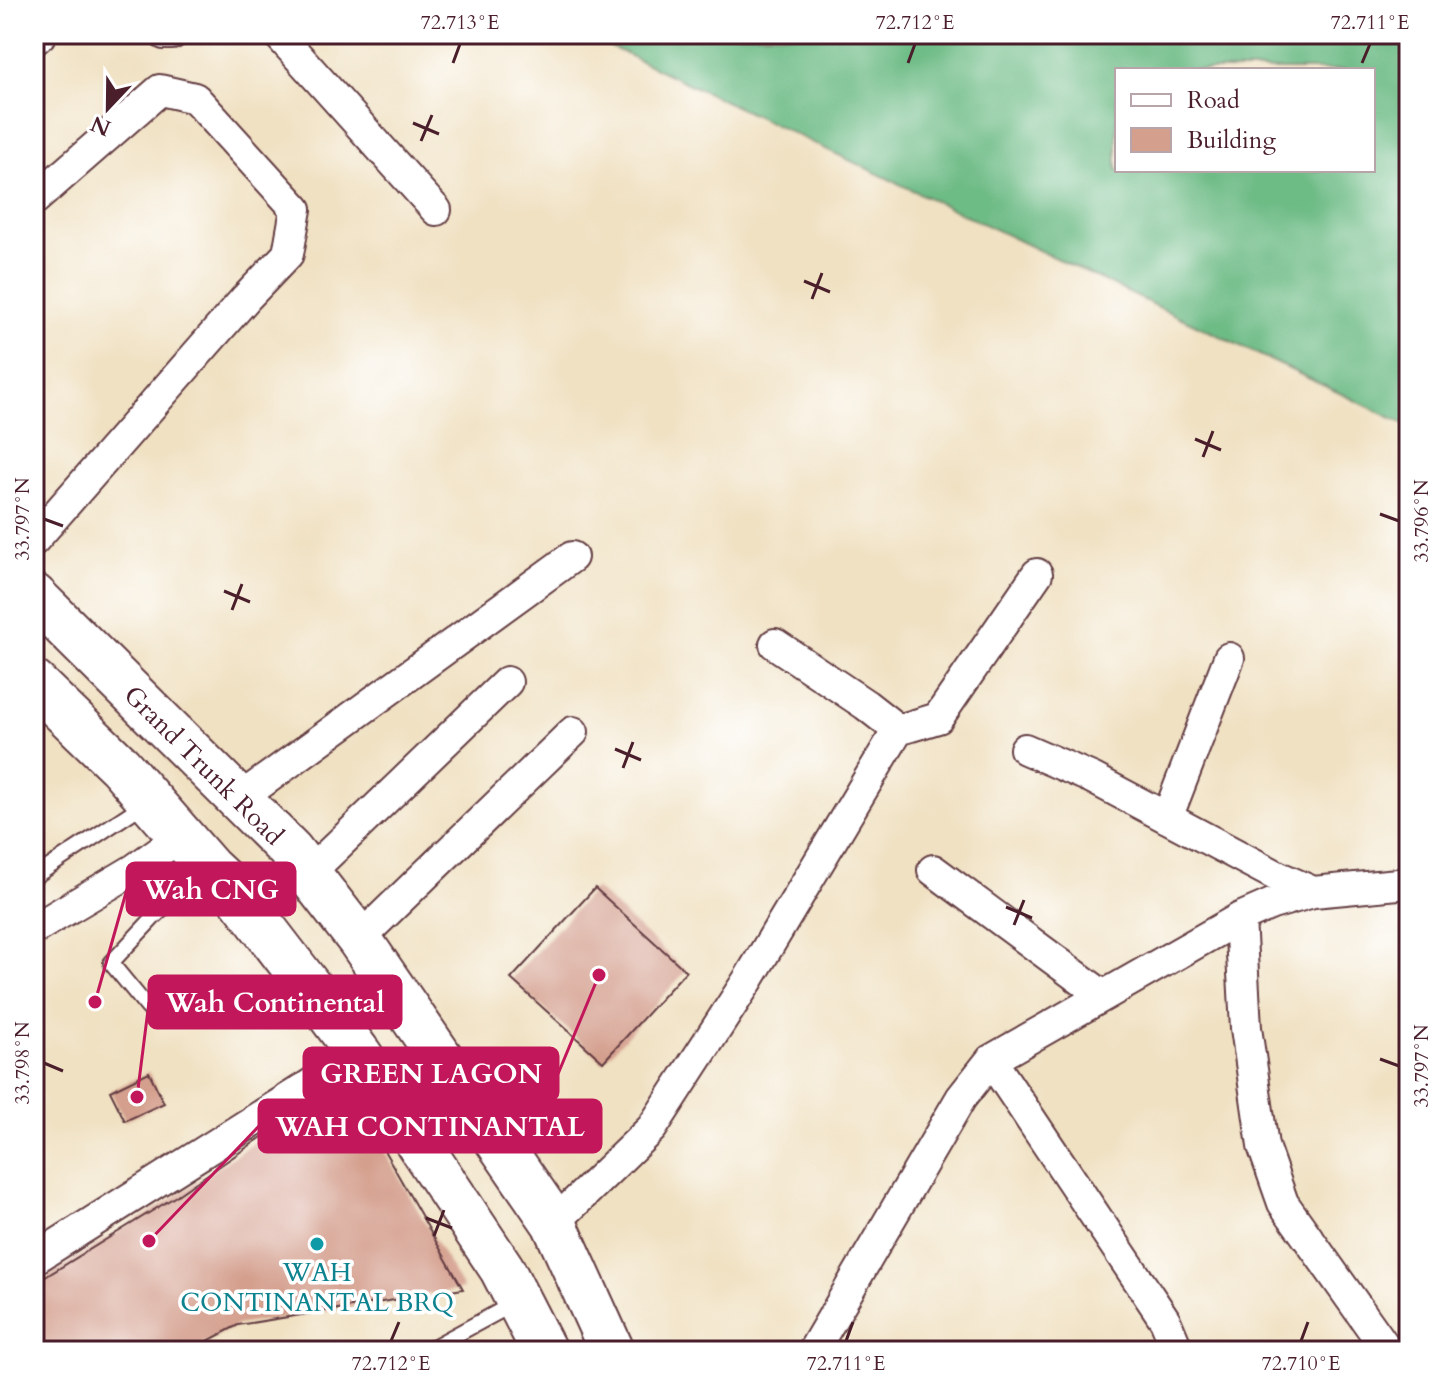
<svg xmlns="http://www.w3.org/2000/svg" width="1443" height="1385" font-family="Cardo,serif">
  <rect width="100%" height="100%" fill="#fff"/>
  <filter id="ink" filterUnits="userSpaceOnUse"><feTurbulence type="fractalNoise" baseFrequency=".0125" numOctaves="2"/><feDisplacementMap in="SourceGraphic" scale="16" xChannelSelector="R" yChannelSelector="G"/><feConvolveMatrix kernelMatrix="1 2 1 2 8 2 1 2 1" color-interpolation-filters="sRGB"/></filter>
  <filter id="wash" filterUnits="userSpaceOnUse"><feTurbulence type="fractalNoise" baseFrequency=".006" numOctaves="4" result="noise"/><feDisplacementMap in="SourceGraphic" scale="32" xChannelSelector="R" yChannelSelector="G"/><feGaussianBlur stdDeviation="1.8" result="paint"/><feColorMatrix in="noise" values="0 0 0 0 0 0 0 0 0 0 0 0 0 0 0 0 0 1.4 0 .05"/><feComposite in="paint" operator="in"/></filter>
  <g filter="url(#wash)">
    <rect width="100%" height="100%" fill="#f0e1c2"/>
    <!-- forest -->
    <path fill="#6dbb85" stroke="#5c6d58" stroke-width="2" fill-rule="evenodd" d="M587,34H1409V426L590,37ZM1117,70H1373V170H1117Z"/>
    <g id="blocks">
      <!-- building -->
      <path fill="#d49f8d" d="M595,888L686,971L603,1062L511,979Z
        M149,1072L164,1103L125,1121L110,1091Z
        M373,1131L463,1289L238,1325L189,1351H45L34,1333V1284L173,1198L268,1133Z"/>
    </g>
  </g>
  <g filter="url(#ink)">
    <use href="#blocks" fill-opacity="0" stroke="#633c42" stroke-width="2"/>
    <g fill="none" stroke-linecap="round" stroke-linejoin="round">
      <defs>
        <path id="lane" d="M205,871L153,918L111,963L148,1008L198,988L301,991
          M34,877L147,802
          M426,1351L513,1304"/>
        <path id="street" d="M164,34H172
          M278,34L436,210
          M34,40L41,34
          M34,200L160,90L195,98L296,209L288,254L246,298L34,540
          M898,730L938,718L1037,574
          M1025,749L1092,778L1277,876L1313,892
          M239,799L572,557
          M1167,818L1229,658
          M933,870L1102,995
          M309,873L507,682
          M1240,918L1246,1028L1263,1146L1283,1203L1388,1351
          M34,929L135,869L182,835
          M359,939L573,732
          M991,1060L1165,1320L1178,1351
          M554,1223L652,1128L748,980L898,730L866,705L775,644
          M34,1259L359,1054
          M813,1351L961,1098L991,1060L1240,918L1272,904L1313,892L1409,883"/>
        <path id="highway" d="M34,596L290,850L359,939L554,1223L612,1351
          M34,683L120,766L209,868L240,897L313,992L359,1054L502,1269L544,1351"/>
      </defs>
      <!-- lane casing -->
      <use href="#lane" stroke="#633c42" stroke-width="18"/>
      <!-- street casing -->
      <use href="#street" stroke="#633c42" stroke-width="34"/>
      <!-- highway casing -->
      <use href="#highway" stroke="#633c42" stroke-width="48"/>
      <!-- lane -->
      <use href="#lane" stroke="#fff" stroke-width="14"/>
      <!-- street -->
      <use href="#street" stroke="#fff" stroke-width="30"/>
      <!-- highway -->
      <use href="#highway" stroke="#fff" stroke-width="44"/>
    </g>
  </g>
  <!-- ticks -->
  <path fill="none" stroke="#4a1f2b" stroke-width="3" d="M453,63L460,44M908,63L915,44M1362,63L1370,44M413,123L439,134M421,141L432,115M804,281L830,292M812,299L822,273M1195,439L1221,450M1203,457L1213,431M1380,514L1399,521M44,519L63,526M224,591L250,602M232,610L242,584M615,749L641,760M623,768L633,742M1006,907L1032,918M1014,925L1024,900M1380,1059L1399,1066M44,1063L63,1071M426,1218L452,1228M434,1236L444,1210M391,1341L399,1322M846,1341L853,1322M1301,1341L1308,1322"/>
  <!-- markers -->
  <circle fill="#0f9aa8" stroke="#fff" stroke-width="3" cx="317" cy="1244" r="8"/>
  <g text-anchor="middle" stroke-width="7" stroke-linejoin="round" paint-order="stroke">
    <!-- street labels -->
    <g font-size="26" fill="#4a1f2b" stroke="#fff">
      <text transform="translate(204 765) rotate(45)" y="9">Grand Trunk Road</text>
    </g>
    <!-- culture labels -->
    <g font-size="26" fill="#0d838f" stroke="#fff">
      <text x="317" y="1281">WAH<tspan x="317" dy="30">CONTINANTAL BRQ</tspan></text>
    </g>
  </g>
  <!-- callouts -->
  <path fill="none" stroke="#c2185b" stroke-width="3" d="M95 1002L127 889M137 1097L149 1002M599 975L558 1074M149 1241L259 1126"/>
  <g fill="#c2185b" stroke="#fff" stroke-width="3">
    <circle cx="95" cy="1002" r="8"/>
    <circle cx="137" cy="1097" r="8"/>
    <circle cx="599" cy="975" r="8"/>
    <circle cx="149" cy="1241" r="8"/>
  </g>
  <g fill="#c2185b" stroke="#c2185b" stroke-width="3">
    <rect x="127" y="863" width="168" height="52" rx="8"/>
    <rect x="149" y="976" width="252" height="52" rx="8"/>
    <rect x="304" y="1048" width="254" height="52" rx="8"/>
    <rect x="259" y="1100" width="342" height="52" rx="8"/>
  </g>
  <g font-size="28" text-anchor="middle" font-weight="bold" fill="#fff">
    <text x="211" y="899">Wah CNG</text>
    <text x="275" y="1012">Wah Continental</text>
    <text x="431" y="1083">GREEN LAGON</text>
    <text x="430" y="1136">WAH CONTINANTAL</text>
  </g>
  <!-- margin -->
  <rect width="1443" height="1385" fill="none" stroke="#fff" stroke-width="88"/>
  <!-- legend -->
  <rect x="1115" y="68" width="260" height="104" fill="#ffffff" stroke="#b7a5aa" stroke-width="2"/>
  <rect x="1131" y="94" width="40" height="12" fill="#ffffff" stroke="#b7a5aa" stroke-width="2"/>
  <text x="1187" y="108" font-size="24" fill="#4a1f2b">Road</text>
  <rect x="1131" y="128" width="40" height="24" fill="#d49f8d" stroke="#b7a5aa" stroke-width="2"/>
  <text x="1187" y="148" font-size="24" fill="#4a1f2b">Building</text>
  <!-- north arrow -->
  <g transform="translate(108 108) rotate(202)" stroke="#ffffff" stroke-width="6" paint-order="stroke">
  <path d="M0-6L14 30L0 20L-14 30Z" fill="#4a1f2b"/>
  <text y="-12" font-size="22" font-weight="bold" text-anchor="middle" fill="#4a1f2b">N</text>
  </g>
  <rect x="44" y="44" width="1355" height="1297" fill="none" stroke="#4a1f2b" stroke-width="3"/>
  <g font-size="20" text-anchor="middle" fill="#4a1f2b">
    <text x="460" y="29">72.713°E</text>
    <text x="915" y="29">72.712°E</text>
    <text x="1370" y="29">72.711°E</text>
    <text transform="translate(22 519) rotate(-90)" y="7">33.797°N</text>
    <text transform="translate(1421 521) rotate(-90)" y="7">33.796°N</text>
    <text transform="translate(22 1063) rotate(-90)" y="7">33.798°N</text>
    <text transform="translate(1421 1066) rotate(-90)" y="7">33.797°N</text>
    <text x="391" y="1370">72.712°E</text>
    <text x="846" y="1370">72.711°E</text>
    <text x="1301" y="1370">72.710°E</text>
  </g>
</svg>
